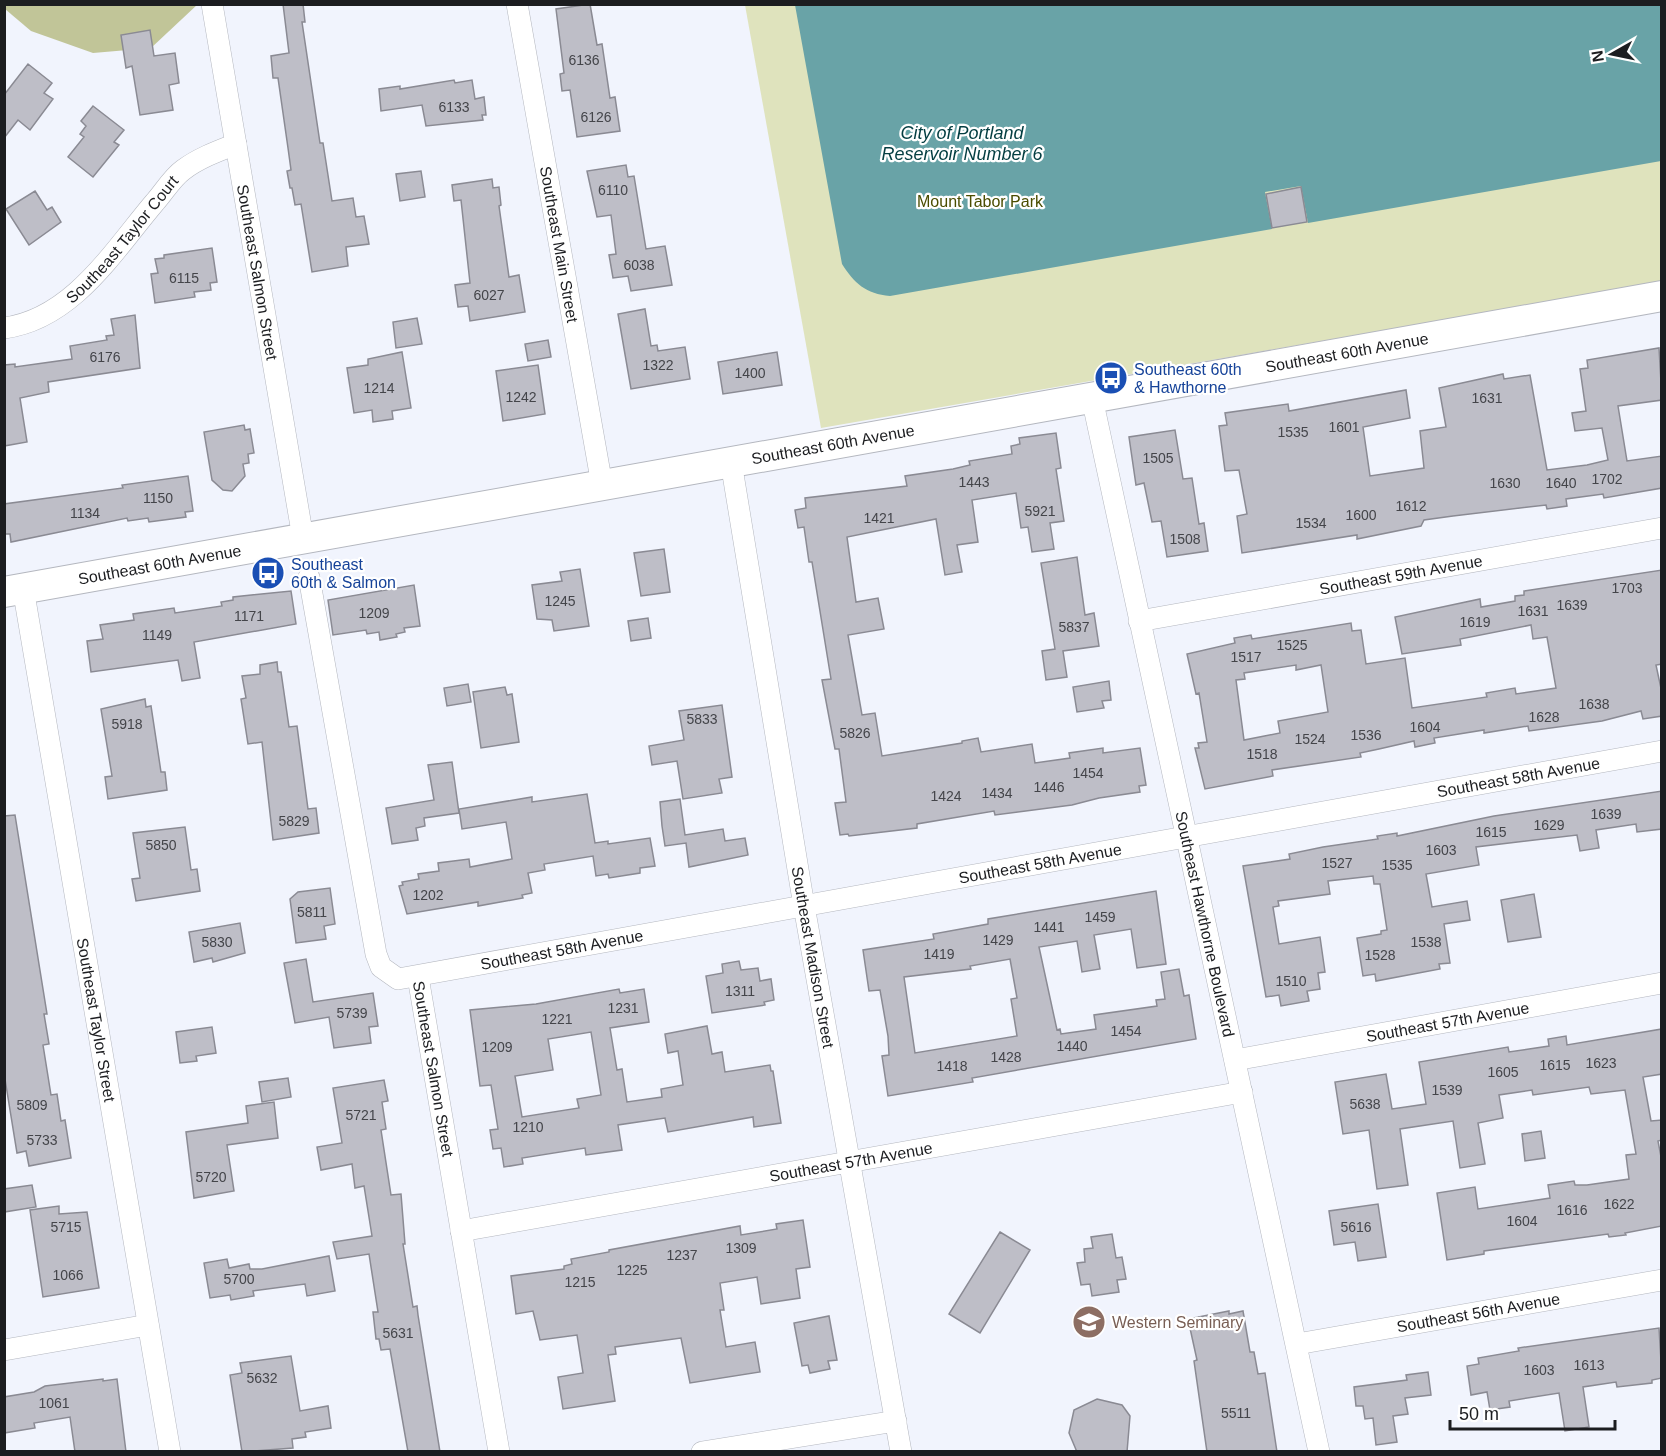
<svg xmlns="http://www.w3.org/2000/svg" width="1666" height="1456" font-family="Arial,sans-serif">
  <rect width="100%" height="100%" fill="#f1f4fd"/>
  <!-- green -->
  <path fill="#dfe3bd" d="M745,5H1661V282L821,428Z"/>
  <!-- forest -->
  <path fill="#c1c598" d="M198,4L151,48L93,53L31,31L5,9L4,5Z"/>
  <!-- water -->
  <path fill="#69a3a7" d="M795,5H1661V161L1308,223L1301,186L1265,192L1272,229L890,296C866,294 854,283 842,264Z"/>
  <!-- building -->
  <path fill="#bebec7" stroke="#8a8a93" stroke-width="1.5" fill-rule="evenodd" d="M283,4H303L305,22H302L320,143H323L332,201L353,198L356,217L364,216L369,244L346,247L348,266L312,272L301,204L295,205L292,188H290L287,171L291,170L288,148L278,78H273L271,56L289,53Z
    M590,4L597,45L602,44L610,98L615,97L620,131L577,137L570,90L562,91L560,74L564,73L556,9Z
    M150,30L154,56L175,53L179,83L169,85L173,110L140,115L132,66L126,68L121,35Z
    M28,64L52,83L44,93L53,99L30,130L18,120L4,138V95Z
    M454,80L455,83L472,80L475,99L484,97L486,115H482L483,120L426,126L422,105L381,111L379,89L400,86V89Z
    M93,106L124,130L114,142L119,145L93,177L68,157L84,137L80,134L86,126L81,121Z
    M626,165L628,177L634,176L646,249L665,246L672,285L631,291L628,276L613,278L609,255L616,254L611,215L597,217L587,171Z
    M421,171L425,197L400,201L396,174Z
    M492,179L493,188L499,187L501,205L499,206L509,277L519,275L525,312L470,321L468,306L458,307L455,285L470,283L461,200L454,201L452,185Z
    M1301,187L1307,222L1272,228L1266,194Z
    M35,191L47,210L52,207L61,222L29,245L6,209Z
    M212,248L217,282L210,283L211,290L194,292L195,297L155,303L151,274L158,273L155,259L164,258V255Z
    M645,309L651,346L657,345L658,351L685,347L690,379L631,389L618,314Z
    M135,315L140,368L48,382L49,392L20,398L27,442L4,446V365L15,364V367L72,359L70,346L107,340L106,336L114,335L111,319Z
    M417,318L422,344L396,348L393,322Z
    M548,340L551,357L528,361L525,344Z
    M1659,348L1662,400L1618,406L1627,461L1662,456V488L1604,498L1603,494L1566,499L1567,506L1547,509L1546,505L1453,516L1424,520L1421,526L1357,539V535L1242,553L1237,516L1247,514L1239,470L1225,471L1219,426L1227,425L1225,413L1288,404L1289,411L1406,390L1410,418L1363,427L1370,476L1424,468L1420,431L1446,427L1439,388L1503,374L1504,379L1530,375L1547,470L1587,465L1608,460L1602,428L1575,431L1572,413L1586,411L1580,369L1588,368L1587,360Z
    M402,352L411,408L392,411L393,419L373,422L372,410L354,413L347,368L368,365V359Z
    M777,352L782,385L723,394L718,362Z
    M538,365L545,414L503,421L496,371Z
    M244,425L245,430L250,429L254,453L248,454L249,463L243,464L245,476L232,491L223,490L212,480L204,432Z
    M1175,430L1183,479L1192,478L1199,524L1204,523L1208,551L1167,557L1161,521L1152,522L1144,483L1136,485L1129,437Z
    M1056,433L1061,468L1056,469L1064,521L1050,523L1054,549L1032,552L1028,527L1021,528L1016,493L972,500L978,542L957,545L962,572L945,575L936,519L847,537L856,602L878,598L884,629L848,635L862,715L875,713L882,756L962,743V741L978,738L981,752L1032,744L1035,763L1070,758L1069,753L1103,748V753L1140,748L1146,785L1139,786L1140,792L1099,798L1072,805L995,815L994,811L917,824V828L849,836L848,834L840,835L835,803L846,802L839,749H835L822,680L831,679L812,562H809L804,527L798,528L795,510L806,508L805,498L907,486L905,476L953,469L970,465L969,461L1012,454L1011,446L1020,444L1019,438Z
    M188,476L193,511L185,512L186,517L149,522L148,518L128,521L127,518L11,542L10,534H4V504L123,488L122,485Z
    M664,549L670,592L641,596L634,553Z
    M1077,557L1085,615L1094,613L1099,646L1063,651L1067,677L1046,680L1042,651L1055,649L1041,563Z
    M580,569L589,626L554,631L552,620L537,619L532,585L562,581L560,572Z
    M1662,570V664L1656,665L1662,693V716L1643,719L1641,711L1602,721L1529,731L1528,726L1484,733V730L1434,738L1435,743L1415,747L1414,741L1379,749L1360,753L1361,757L1272,770L1273,776L1205,789L1195,748H1199L1198,743L1207,742L1199,693L1196,694L1187,654L1235,643L1234,638L1251,635L1252,639L1351,623L1352,631L1361,630L1366,664L1405,658L1412,708L1487,697L1486,693L1515,688L1516,694L1556,688L1547,637L1533,639L1531,625L1460,639L1461,645L1402,654L1395,617L1480,599L1481,607L1515,601V596L1524,595V591ZM1296,665V670L1321,665L1328,712L1278,721L1280,733L1244,740L1236,680L1245,679L1244,673Z
    M414,585L420,626L404,628L405,632L396,634L397,637L380,640L379,632L367,634L366,630L333,635L328,600Z
    M291,591L296,624L194,642L200,678L182,681L178,660L91,672L87,641L103,639L100,625L134,620L133,614L174,608L175,613L222,606L221,602L233,600V597Z
    M648,618L651,638L631,641L628,621Z
    M277,662L278,672H281L289,727L297,726L308,809L316,808L319,833L273,840L262,742L248,744L241,699L246,698L242,676L260,674V665Z
    M1109,681L1111,700L1102,701L1104,708L1077,712L1073,687Z
    M468,684L471,702L447,706L444,688Z
    M505,687L507,695L512,694L519,742L481,748L473,692Z
    M145,699L146,707L151,706L161,772H165L167,790L108,799L105,777L112,776L101,709Z
    M722,705L732,777L719,779L722,793L683,799L677,761L652,765L649,746L684,740L679,711Z
    M452,762L459,813L424,818L425,826L416,828L418,840L392,844L386,808L434,800L428,765Z
    M1662,791V829L1637,832L1636,824L1596,830L1599,848L1580,851L1577,835L1476,847L1479,865L1426,874L1432,907L1467,901L1470,920L1444,924L1450,963L1439,964L1440,969L1376,981L1375,974L1363,976L1357,938L1381,934V931L1387,930L1380,884H1374L1373,876L1328,881L1330,894L1278,901L1279,906L1273,907L1279,944L1320,937L1325,972L1318,973L1320,989L1307,991L1309,1001L1281,1006L1279,995L1266,997L1243,866L1290,859L1289,854L1323,847L1378,839L1377,836L1397,833V836L1494,816Z
    M587,794L595,843L608,841V844L650,838L655,866L640,868V873L609,878L608,874L596,876L593,856L544,864L545,870L528,873L532,893L522,895L523,898L478,906V902L407,914L399,886L403,885L402,882L419,879L418,874L439,871L438,863L469,859L470,867L512,859L506,822L462,829L459,809L532,797V802Z
    M680,799L685,835L723,829L725,841L745,838L748,855L689,867L686,843L665,846L662,826L660,802Z
    M15,815L47,1014H44L49,1044L43,1045L51,1095L57,1094L61,1121L65,1120L71,1158L29,1166L26,1151L17,1153L4,1073V816Z
    M185,827L191,870L197,869L200,891L136,901L132,879L140,878L133,833Z
    M330,888L335,924L324,926L326,939L296,943L290,899L298,892Z
    M1156,891L1166,964L1137,968L1131,929L1094,935L1100,969L1082,972L1077,941L1039,947L1057,1030L1060,1029L1061,1034L1096,1029L1094,1015L1157,1006L1156,1000L1165,999L1161,972L1179,969L1184,996L1189,995L1196,1039L972,1078L973,1082L888,1096L882,1056L889,1055L888,1036L880,990L869,991L863,950L934,939L933,934L988,924V919ZM1010,959L1017,998L1011,999L1017,1036L915,1053L904,977L971,969L970,966Z
    M1534,894L1541,937L1508,942L1501,900Z
    M240,923L245,953L213,962L212,958L194,962L189,932Z
    M306,959L313,1002L373,993L378,1026L369,1027L371,1043L334,1048L329,1017L295,1023L284,963Z
    M739,961L741,970L758,968L760,981L771,979L774,1000L764,1002L765,1005L712,1013L706,976L723,973L722,964Z
    M619,989L620,993L644,989L649,1022L610,1028L617,1070L622,1069L627,1102L662,1097L661,1089L683,1085L678,1051L668,1053L665,1034L707,1026L712,1054L722,1052L725,1072L770,1065L771,1071H773L781,1123L754,1127L753,1117L668,1132L665,1118L618,1125L622,1150L586,1155L585,1148L522,1158L523,1164L504,1167L501,1148L493,1149L490,1130L498,1129L491,1085L480,1086L470,1010L536,1004ZM591,1032L601,1095L577,1099L579,1108L522,1117L515,1076L553,1070L548,1039Z
    M212,1027L216,1053L196,1056L197,1061L180,1063L176,1032Z
    M1662,1029V1074L1643,1077L1651,1121L1662,1120V1140L1658,1141L1662,1162V1226L1625,1233L1626,1235L1609,1237L1608,1234L1484,1251V1254L1447,1260L1437,1193L1475,1187L1478,1209L1550,1198L1548,1185L1574,1181L1575,1185H1587L1629,1179L1626,1155L1636,1154L1625,1090L1591,1094L1589,1087L1533,1095L1532,1090L1499,1095L1503,1118L1478,1123L1485,1164L1460,1168L1453,1121L1400,1129L1408,1185L1377,1189L1369,1130L1343,1134L1335,1082L1386,1074L1392,1109L1426,1104L1419,1062L1508,1047L1509,1052L1549,1046L1548,1039L1566,1036L1567,1045Z
    M288,1078L291,1097L262,1102L259,1082Z
    M384,1080L388,1101L382,1102L386,1129L381,1130L391,1195L401,1194L405,1244H403L413,1307L417,1306L418,1315L440,1452H408L390,1349L381,1350L379,1339H376L373,1312H378L369,1254L337,1259L333,1242L372,1236L364,1186L355,1188L352,1164L321,1170L317,1147L342,1143L333,1088Z
    M274,1102L278,1138L227,1145L234,1191L194,1198L186,1132L248,1123L246,1106Z
    M1541,1131L1545,1158L1525,1161L1522,1134Z
    M32,1185L36,1207L4,1212V1189Z
    M1378,1204L1386,1257L1358,1261L1355,1242L1334,1245L1329,1211Z
    M59,1206V1214L87,1212L99,1288L43,1297L30,1210Z
    M803,1220L810,1267L796,1269L800,1298L761,1304L757,1277L720,1283L724,1310H720L726,1347L755,1342L760,1372L690,1383L681,1338L615,1347L616,1354L608,1355L615,1401L563,1409L558,1377L583,1373L577,1335L540,1340L533,1311L516,1314L511,1276L564,1269V1266L572,1264L571,1259L609,1252V1250L740,1226L741,1235L777,1229L776,1224Z
    M1000,1232L1030,1250L980,1333L949,1314Z
    M1112,1234L1116,1258L1122,1257L1126,1279L1117,1280L1119,1292L1092,1296L1090,1284L1081,1285L1077,1263L1085,1262L1084,1249L1093,1248L1091,1237Z
    M329,1256L335,1291L307,1296L305,1284L253,1291L254,1296L231,1300L230,1295L210,1298L204,1263L227,1259L229,1268L249,1264L250,1269H262Z
    M1229,1311V1314L1243,1311L1250,1352H1254L1258,1374L1265,1373L1277,1452H1207L1194,1361L1197,1360L1188,1319Z
    M829,1316L837,1360L828,1361L830,1369L810,1373L808,1365L802,1366L794,1323Z
    M1659,1328L1662,1378L1652,1380V1383L1617,1387L1616,1382L1583,1387L1589,1427L1565,1431L1559,1393L1509,1401L1510,1407L1490,1410L1487,1392L1471,1395L1467,1366L1479,1364L1478,1358L1519,1351L1518,1348Z
    M291,1356L300,1411L328,1406L331,1428L305,1432L306,1437L292,1439L293,1448L242,1452L230,1375L242,1373L240,1363Z
    M1428,1372L1431,1395L1405,1398L1408,1414L1393,1416L1397,1442L1376,1445L1373,1418L1365,1419L1363,1406H1356L1354,1387L1407,1380L1406,1375Z
    M103,1379V1381L117,1379L126,1452H75L70,1417L34,1423L35,1428L4,1433V1397L34,1392L45,1386Z
    M1097,1399L1122,1405L1130,1416L1127,1452H1077L1069,1433L1074,1410Z"/>
  <g fill="none" stroke-linecap="round" stroke-linejoin="round">
    <defs>
      <g id="minor">
        <path id="s1" d="M212,4L303,538"/>
        <path id="s2" d="M517,4L602,485"/>
        <path id="s3" d="M4,328C73,319 114,250 155,202C164,192 172,178 183,170C199,158 218,151 236,144"/>
        <path id="s4" d="M1092,398L1319,1452"/>
        <path id="s5" d="M731,462L804,906L901,1452"/>
        <path id="s6" d="M309,577L376,954L381,967L398,979L1662,751"/>
        <path id="s7" d="M23,588L170,1452"/>
        <path id="s8" d="M1139,621L1662,528"/>
        <path id="s9" d="M418,977L499,1452"/>
        <path id="s10" d="M1235,1060L1662,983"/>
        <path id="s11" d="M461,1231L1242,1092"/>
        <path id="s12" d="M1297,1344L1662,1280"/>
        <path d="M4,1350L148,1325"/>
        <path d="M702,1452L896,1421"/>
      </g>
      <g id="secondary">
        <path id="s13" d="M4,592L1662,296"/>
      </g>
    </defs>
    <!-- minor casing -->
    <use href="#minor" stroke="#b4b7bf" stroke-width="22"/>
    <!-- secondary casing -->
    <use href="#secondary" stroke="#b4b7bf" stroke-width="32"/>
    <!-- minor -->
    <use href="#minor" stroke="#fff" stroke-width="21"/>
    <!-- secondary -->
    <use href="#secondary" stroke="#fff" stroke-width="30"/>
  </g>
  <!-- icons -->
  <defs>
    <symbol id="bus-disc" viewBox="-11 -11 22 22"><circle r="9.5" fill="#1a4fb4" stroke="#fff"/><path d="M-5-6H5V4H4V6H2V4H-2V6H-4V4H-5ZM-3.5-4V0h7V-4ZM-3.5 1.2v1.5H-2V1.2ZM2 1.2v1.5H3.5V1.2Z" fill="#fff"/></symbol>
    <symbol id="university-disc" viewBox="-11 -11 22 22"><circle r="9.5" fill="#8d6e63" stroke="#fff"/><path d="M0-5L7-2L0 1L-7-2ZM-4 1L0 2.5L4 1V4Q0 6-4 4Z" fill="#fff"/></symbol>
  </defs>
  <g fill-rule="evenodd">
    <use href="#bus-disc" x="1092" y="359" width="38" height="38"/>
    <use href="#bus-disc" x="249" y="554" width="38" height="38"/>
    <use href="#university-disc" x="1070" y="1303" width="38" height="38"/>
  </g>
  <g text-anchor="middle" stroke-width="4.5" stroke-linejoin="round" paint-order="stroke">
    <!-- number labels -->
    <g font-size="14" fill="#44454a">
      <text x="584" y="65">6136</text>
      <text x="454" y="112">6133</text>
      <text x="596" y="122">6126</text>
      <text x="613" y="195">6110</text>
      <text x="639" y="270">6038</text>
      <text x="184" y="283">6115</text>
      <text x="489" y="300">6027</text>
      <text x="105" y="362">6176</text>
      <text x="658" y="370">1322</text>
      <text x="750" y="378">1400</text>
      <text x="379" y="393">1214</text>
      <text x="521" y="402">1242</text>
      <text x="1487" y="403">1631</text>
      <text x="1344" y="432">1601</text>
      <text x="1293" y="437">1535</text>
      <text x="1158" y="463">1505</text>
      <text x="1607" y="484">1702</text>
      <text x="974" y="487">1443</text>
      <text x="1505" y="488">1630</text>
      <text x="1561" y="488">1640</text>
      <text x="158" y="503">1150</text>
      <text x="1411" y="511">1612</text>
      <text x="1040" y="516">5921</text>
      <text x="85" y="518">1134</text>
      <text x="1361" y="520">1600</text>
      <text x="879" y="523">1421</text>
      <text x="1311" y="528">1534</text>
      <text x="1185" y="544">1508</text>
      <text x="1627" y="593">1703</text>
      <text x="560" y="606">1245</text>
      <text x="1572" y="610">1639</text>
      <text x="1533" y="616">1631</text>
      <text x="374" y="618">1209</text>
      <text x="249" y="621">1171</text>
      <text x="1475" y="627">1619</text>
      <text x="1074" y="632">5837</text>
      <text x="157" y="640">1149</text>
      <text x="1292" y="650">1525</text>
      <text x="1246" y="662">1517</text>
      <text x="1594" y="709">1638</text>
      <text x="1544" y="722">1628</text>
      <text x="702" y="724">5833</text>
      <text x="127" y="729">5918</text>
      <text x="1425" y="732">1604</text>
      <text x="855" y="738">5826</text>
      <text x="1366" y="740">1536</text>
      <text x="1310" y="744">1524</text>
      <text x="1262" y="759">1518</text>
      <text x="1088" y="778">1454</text>
      <text x="1049" y="792">1446</text>
      <text x="997" y="798">1434</text>
      <text x="946" y="801">1424</text>
      <text x="1606" y="819">1639</text>
      <text x="294" y="826">5829</text>
      <text x="1549" y="830">1629</text>
      <text x="1491" y="837">1615</text>
      <text x="161" y="850">5850</text>
      <text x="1441" y="855">1603</text>
      <text x="1337" y="868">1527</text>
      <text x="1397" y="870">1535</text>
      <text x="428" y="900">1202</text>
      <text x="312" y="917">5811</text>
      <text x="1100" y="922">1459</text>
      <text x="1049" y="932">1441</text>
      <text x="998" y="945">1429</text>
      <text x="217" y="947">5830</text>
      <text x="1426" y="947">1538</text>
      <text x="939" y="959">1419</text>
      <text x="1380" y="960">1528</text>
      <text x="1291" y="986">1510</text>
      <text x="740" y="996">1311</text>
      <text x="623" y="1013">1231</text>
      <text x="352" y="1018">5739</text>
      <text x="557" y="1024">1221</text>
      <text x="1126" y="1036">1454</text>
      <text x="1072" y="1051">1440</text>
      <text x="497" y="1052">1209</text>
      <text x="1006" y="1062">1428</text>
      <text x="1601" y="1068">1623</text>
      <text x="1555" y="1070">1615</text>
      <text x="952" y="1071">1418</text>
      <text x="1503" y="1077">1605</text>
      <text x="1447" y="1095">1539</text>
      <text x="1365" y="1109">5638</text>
      <text x="32" y="1110">5809</text>
      <text x="361" y="1120">5721</text>
      <text x="528" y="1132">1210</text>
      <text x="42" y="1145">5733</text>
      <text x="211" y="1182">5720</text>
      <text x="1619" y="1209">1622</text>
      <text x="1572" y="1215">1616</text>
      <text x="1522" y="1226">1604</text>
      <text x="66" y="1232">5715</text>
      <text x="1356" y="1232">5616</text>
      <text x="741" y="1253">1309</text>
      <text x="682" y="1260">1237</text>
      <text x="632" y="1275">1225</text>
      <text x="68" y="1280">1066</text>
      <text x="239" y="1284">5700</text>
      <text x="580" y="1287">1215</text>
      <text x="398" y="1338">5631</text>
      <text x="1589" y="1370">1613</text>
      <text x="1539" y="1375">1603</text>
      <text x="262" y="1383">5632</text>
      <text x="54" y="1408">1061</text>
      <text x="1236" y="1418">5511</text>
    </g>
    <!-- park labels -->
    <g font-size="16" fill="#4b4d00" stroke="#fff">
      <text x="980" y="207">Mount Tabor Park</text>
    </g>
    <!-- street labels -->
    <g font-size="16" fill="#1c1d20" stroke="#fff">
      <text dy="6" stroke="none"><textPath href="#s3" startOffset="152">Southeast Taylor Court</textPath></text>
      <text dy="6" stroke="none"><textPath href="#s2" startOffset="244">Southeast Main Street</textPath></text>
      <text dy="6" stroke="none"><textPath href="#s1" startOffset="272">Southeast Salmon Street</textPath></text>
      <text dy="6" stroke="none"><textPath href="#s13" startOffset="1364">Southeast 60th Avenue</textPath></text>
      <text dy="6" stroke="none"><textPath href="#s13" startOffset="842">Southeast 60th Avenue</textPath></text>
      <text dy="6" stroke="none"><textPath href="#s13" startOffset="158">Southeast 60th Avenue</textPath></text>
      <text dy="6" stroke="none"><textPath href="#s8" startOffset="266">Southeast 59th Avenue</textPath></text>
      <text dy="6" stroke="none"><textPath href="#s6" startOffset="1556">Southeast 58th Avenue</textPath></text>
      <text dy="6" stroke="none"><textPath href="#s6" startOffset="1070">Southeast 58th Avenue</textPath></text>
      <text dy="6" stroke="none"><textPath href="#s4" startOffset="538">Southeast Hawthorne Boulevard</textPath></text>
      <text dy="6" stroke="none"><textPath href="#s6" startOffset="584">Southeast 58th Avenue</textPath></text>
      <text dy="6" stroke="none"><textPath href="#s5" startOffset="502">Southeast Madison Street</textPath></text>
      <text dy="6" stroke="none"><textPath href="#s7" startOffset="438">Southeast Taylor Street</textPath></text>
      <text dy="6" stroke="none"><textPath href="#s10" startOffset="216">Southeast 57th Avenue</textPath></text>
      <text dy="6" stroke="none"><textPath href="#s9" startOffset="93">Southeast Salmon Street</textPath></text>
      <text dy="6" stroke="none"><textPath href="#s11" startOffset="396">Southeast 57th Avenue</textPath></text>
      <text dy="6" stroke="none"><textPath href="#s12" startOffset="184">Southeast 56th Avenue</textPath></text>
    </g>
    <!-- transit labels -->
    <g font-size="16" fill="#164399" stroke="#fff" text-anchor="start">
      <text x="1134" y="375">Southeast 60th<tspan x="1134" dy="18">&amp; Hawthorne</tspan></text>
      <text x="291" y="570">Southeast<tspan x="291" dy="18">60th &amp; Salmon</tspan></text>
    </g>
    <!-- education labels -->
    <g font-size="16" fill="#785e54" stroke="#fff" text-anchor="start">
      <text x="1112" y="1328">Western Seminary</text>
    </g>
    <!-- water labels -->
    <g font-size="18" font-style="italic" fill="#043e42" stroke="#fff">
      <text x="962" y="139">City of Portland<tspan x="962" dy="21">Reservoir Number 6</tspan></text>
    </g>
  </g>
  <!-- border -->
  <rect width="1666" height="1456" fill="none" stroke="#1c1d20" stroke-width="12"/>
  <!-- north arrow -->
  <g transform="translate(1612 54) rotate(261)" stroke="#ffffff" stroke-width="4.5" paint-order="stroke">
  <path d="M0-4.5L10 22L0 15L-10 22Z" fill="#1c1d20"/>
  <text y="-9" font-size="16" font-weight="bold" text-anchor="middle" fill="#1c1d20">N</text>
  </g>
  <!-- scale -->
  <path d="M1450 1420v9h165v-9" fill="none" stroke="#1c1d20" stroke-width="3"/>
  <text x="1459" y="1420" font-size="18" fill="#1c1d20" stroke="#ffffff" stroke-width="4.5" paint-order="stroke">50 m</text>
</svg>
